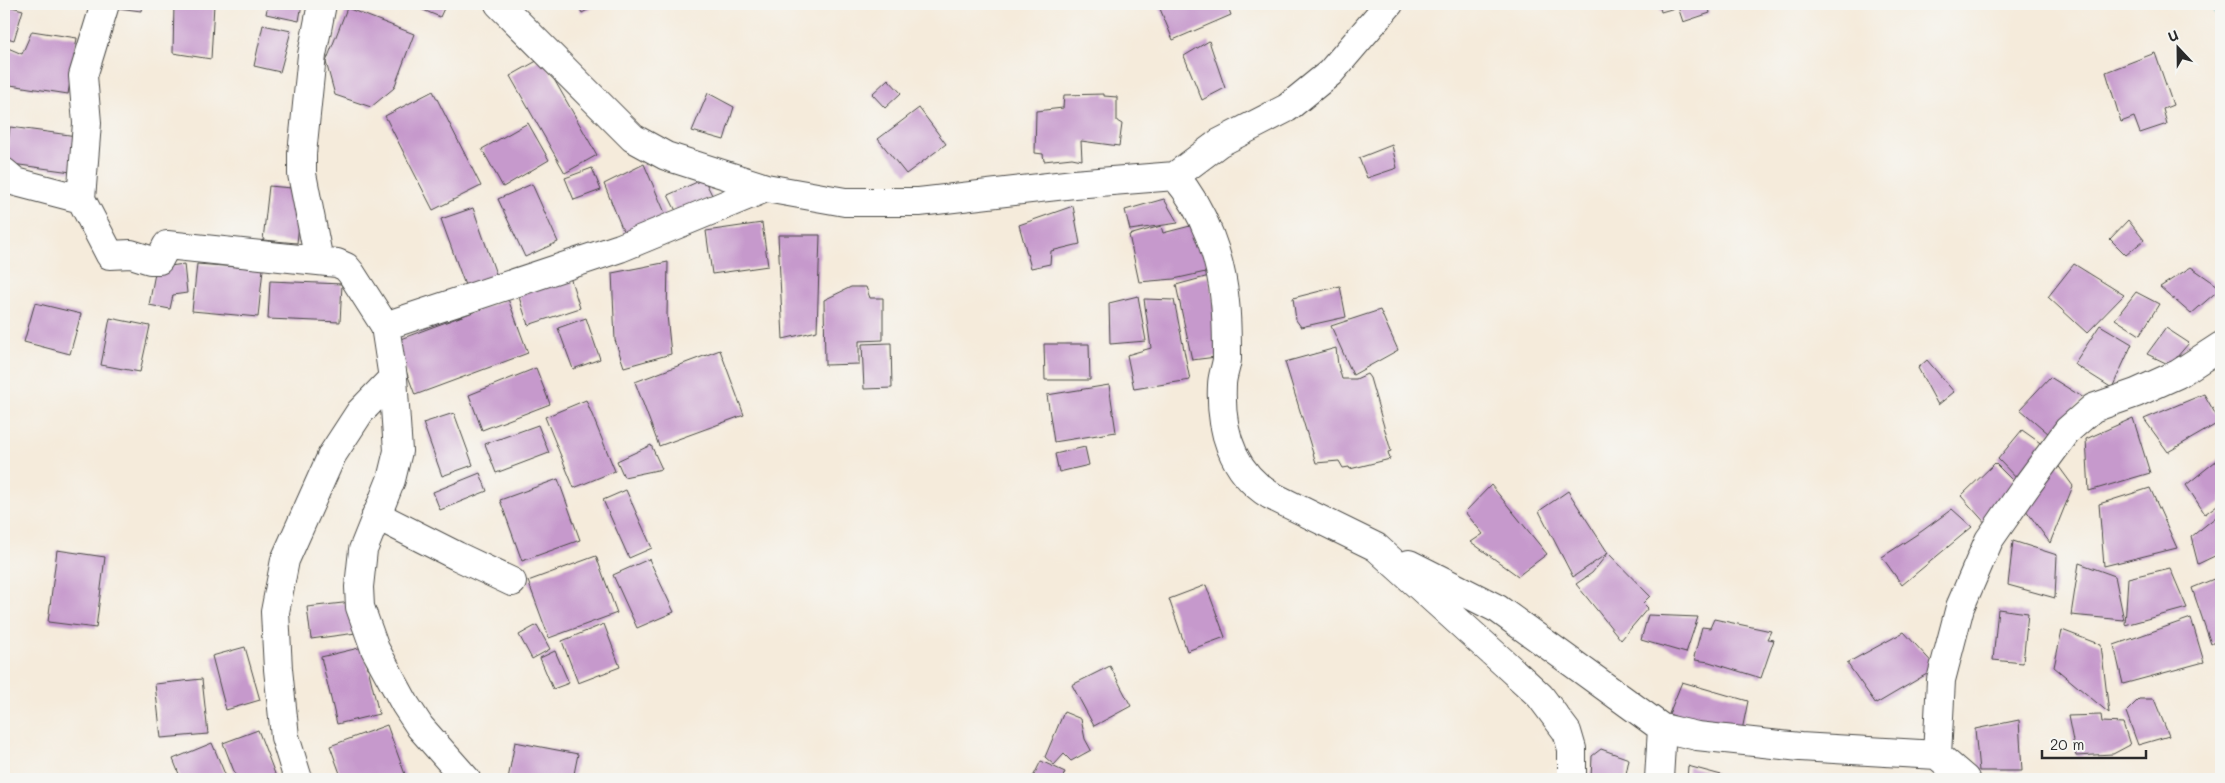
<svg xmlns="http://www.w3.org/2000/svg" width="2225" height="783" font-family="Mali,sans-serif">
  <rect width="100%" height="100%" fill="#f6f6f2"/>
  <filter id="ink" filterUnits="userSpaceOnUse"><feTurbulence type="fractalNoise" baseFrequency=".02" numOctaves="2"/><feDisplacementMap in="SourceGraphic" scale="10" xChannelSelector="R" yChannelSelector="G"/><feConvolveMatrix kernelMatrix="1 2 1 2 8 2 1 2 1" color-interpolation-filters="sRGB"/></filter>
  <filter id="wash" filterUnits="userSpaceOnUse"><feTurbulence type="fractalNoise" baseFrequency=".0096" numOctaves="4" result="noise"/><feDisplacementMap in="SourceGraphic" scale="20" xChannelSelector="R" yChannelSelector="G"/><feGaussianBlur stdDeviation="1.12" result="paint"/><feColorMatrix in="noise" values="0 0 0 0 0 0 0 0 0 0 0 0 0 0 0 0 0 1.4 0 .05"/><feComposite in="paint" operator="in"/></filter>
  <g filter="url(#wash)">
    <rect width="100%" height="100%" fill="#f5ebdb"/>
    <g fill="none" stroke-linecap="round" stroke-linejoin="round">
      <!-- stream -->
      <path stroke="#56c3cc" stroke-width="10" d="M2217,4L2219,11L2221,10"/>
    </g>
    <g id="blocks">
      <!-- building -->
      <path fill="#c699cc" d="M70,4H94V7Z
        M118,4H142L141,11L118,8Z
        M174,4H214L211,59L173,53Z
        M268,4H302L299,21L266,14Z
        M409,4H446L440,17Z
        M577,4H599L582,13Z
        M1158,4H1227L1231,15L1173,40Z
        M1659,4H1708L1710,13L1683,22L1678,7L1661,12Z
        M4,5L23,10L14,40L4,37Z
        M347,8L414,34L394,88L371,107L335,95L326,62Z
        M263,25L291,31L280,72L254,66Z
        M32,31L77,38L68,94L4,84L8,48L22,54Z
        M1209,41L1225,88L1202,100L1184,56Z
        M2155,53L2173,105L2163,109L2167,124L2140,133L2134,117L2121,122L2106,72Z
        M542,58L597,155L565,173L510,76Z
        M888,79L901,93L885,108L872,94Z
        M433,91L481,186L433,210L385,116Z
        M708,93L734,107L724,140L692,131Z
        M1104,94V96L1117,97V121L1122,124L1119,146L1081,141L1082,160L1072,158L1044,161L1043,154L1035,153L1036,111L1063,108L1064,95Z
        M919,108L946,144L906,174L878,139Z
        M528,123L549,160L503,187L482,149Z
        M10,127L77,136L71,172L5,163Z
        M1392,145L1397,168L1367,178L1359,158Z
        M644,164L668,220L626,238L604,184Z
        M592,168L601,190L574,200L565,178Z
        M704,179L713,197L677,213L668,195Z
        M532,184L558,242L525,257L498,199Z
        M269,186L303,189L297,243L263,240Z
        M1164,199L1178,223L1130,230L1125,210Z
        M1073,206L1080,244L1051,251L1050,264L1031,268L1019,225Z
        M473,208L497,277L466,288L441,219Z
        M2128,220L2144,240L2126,255L2110,239Z
        M762,223L768,266L712,274L706,231Z
        M1198,224L1210,271L1174,279L1139,282L1129,235L1161,226L1163,233Z
        M778,235H820L817,331L783,339Z
        M668,262L667,315L671,354L624,367L615,340L612,273Z
        M184,264L187,293L173,295L170,309L149,305L156,268Z
        M197,264L263,269L258,317L192,311Z
        M2074,264L2124,295L2087,333L2048,297Z
        M2191,267L2221,288L2191,314L2160,287Z
        M1209,276L1224,356L1192,360L1176,285Z
        M570,277L580,308L528,325L518,294Z
        M270,281L342,284L340,322L268,319Z
        M1340,286L1346,317L1301,327L1296,320L1293,298Z
        M851,287H866L870,298H883V340L859,341V364L825,365L824,300Z
        M2136,292L2159,304L2140,335L2115,319Z
        M1138,296L1146,341L1110,344L1109,303Z
        M508,299L528,353L415,395L395,341Z
        M1144,299L1174,300L1190,380L1134,389L1127,355L1151,348Z
        M35,303L81,314L70,354L24,342Z
        M1380,310L1398,350L1353,375L1331,326Z
        M110,318L150,326L140,372L101,365Z
        M586,318L600,359L573,369L558,328Z
        M2100,325L2132,344L2112,388L2074,364Z
        M2166,328L2189,343L2170,365L2147,354Z
        M891,343L892,388L864,389L862,344Z
        M1044,344H1089L1090,380H1045Z
        M1336,348L1338,365L1342,379H1356L1367,374L1370,378L1391,451L1388,452L1390,459L1350,469L1349,467L1343,468L1339,461L1316,463L1285,362Z
        M720,350L744,415L659,446L635,382Z
        M1927,360L1954,392L1938,405L1918,368Z
        M536,368L550,404L482,430L469,395Z
        M2050,377L2084,398L2049,434L2020,409Z
        M1109,385L1116,432L1054,442L1047,395Z
        M2204,394L2220,422L2168,452L2144,419Z
        M586,400L615,471L574,488L545,417Z
        M454,413L473,465L442,476L423,423Z
        M2133,418L2150,473L2089,491L2086,439Z
        M538,425L549,453L496,473L485,444Z
        M2022,430L2046,447L2021,483L1998,459Z
        M651,445L662,469L624,477L617,461Z
        M1085,447L1089,465L1059,472L1055,454Z
        M2221,457V502L2205,514L2186,485Z
        M1995,463L2023,491L1988,526L1961,496Z
        M2057,464L2073,486L2050,543L2023,506Z
        M480,473L487,491L440,510L433,492Z
        M558,479L580,540L522,561L500,500Z
        M1491,485L1547,554L1518,576L1471,542L1483,534L1465,512Z
        M2150,488L2177,548L2104,566L2099,504Z
        M626,490L652,548L629,558L603,500Z
        M1568,491L1608,553L1650,596L1643,603L1648,608L1621,640L1576,584L1592,573L1608,553L1573,577L1539,511Z
        M1952,509L1972,527L1902,585L1882,557L1922,531Z
        M2221,513V553L2198,564L2191,537Z
        M2013,541L2057,555L2055,598L2008,585Z
        M57,550L105,557L96,628L48,622Z
        M596,556L617,613L549,638L528,581Z
        M649,559L674,612L637,628L613,575Z
        M2079,563L2115,576L2124,620L2071,615Z
        M2170,568L2187,608L2125,625L2128,578Z
        M2221,576V638L2211,644L2192,588Z
        M1206,585L1225,637L1187,651L1169,599Z
        M352,602L356,633L311,639L307,607Z
        M1998,609L2028,613L2023,663L1993,660Z
        M1648,615L1698,617L1686,653L1641,640Z
        M2191,618L2204,662L2123,684L2114,645Z
        M1714,619L1771,631L1767,639L1774,640L1761,678L1709,662L1695,660L1696,658L1694,657L1702,627L1710,628Z
        M604,624L620,667L578,683L562,641Z
        M537,625L550,649L532,659L519,635Z
        M2062,630L2101,645L2109,713L2054,667Z
        M1904,632L1937,668L1876,704L1847,663Z
        M245,647L260,700L226,710L212,656Z
        M363,647L379,714L337,724L321,657Z
        M555,651L569,683L553,689L540,658Z
        M1110,666L1131,706L1094,726L1072,685Z
        M202,679L208,734L161,738L155,684Z
        M1682,682L1748,701L1740,740L1669,714Z
        M2139,699H2154L2169,736L2138,745L2126,712Z
        M1064,712L1081,719L1085,739L1091,750L1071,761L1064,754L1054,765L1045,757Z
        M2101,715L2102,722L2123,723L2130,745L2113,754L2076,756L2068,716Z
        M2019,720L2022,771H1979L1975,729Z
        M387,725L406,777L399,779H342L330,746Z
        M258,730L277,779H237L223,743Z
        M515,742L578,754L573,779H508Z
        M212,743L227,779H181L173,759Z
        M1601,749L1629,759L1625,779H1591L1592,756Z
        M1041,761L1065,772L1062,779H1032Z
        M1688,766L1736,779H1687Z"/>
    </g>
  </g>
  <g filter="url(#ink)">
    <use href="#blocks" fill-opacity="0" stroke="#494845" stroke-width="1"/>
    <g fill="none" stroke-linecap="round" stroke-linejoin="round">
      <defs>
        <path id="minor" d="M499,4L633,138L666,156L766,188L845,202H919L1074,184L1175,176C1204,210 1221,257 1225,302C1227,320 1227,340 1227,359C1226,368 1222,376 1222,385C1220,428 1231,471 1270,495L1376,547L1502,661L1540,696L1567,732L1572,749V779
          M4,172L16,182L81,199L110,255L131,254L150,260H159L167,245L337,263L346,267L351,273L385,326L393,378L398,451L391,480L363,550L359,587L360,607L375,649L405,704L420,727L466,779
          M1175,176L1219,143L1287,108L1330,73L1389,4
          M81,199L87,123L83,76L105,4
          M319,261L302,174V154L312,55L322,4
          M385,326L620,248L766,188
          M376,515L457,556L512,582
          M1409,564L1498,609L1662,728L1697,736L1800,747L1937,755L1965,779
          M1937,755L1941,680L1960,607L1989,540L2028,484L2068,430L2093,408L2136,393L2178,374L2221,346
          M298,779L285,737L278,669L275,612L285,560L332,455L360,412L393,378
          M1659,779L1662,728"/>
      </defs>
      <!-- minor casing -->
      <use href="#minor" stroke="#494845" stroke-width="30"/>
      <!-- minor -->
      <use href="#minor" stroke="#fff" stroke-width="28"/>
    </g>
  </g>
  <!-- margin -->
  <rect width="2225" height="783" fill="none" stroke="#f6f6f2" stroke-width="20"/>
  <!-- north arrow -->
  <g transform="translate(2178 48) rotate(338)" stroke="#f6f6f2" stroke-width="4" paint-order="stroke">
  <path d="M0-4L9 19L0 12L-9 19Z" fill="#2b2b2b"/>
  <text y="-8" font-size="14" font-weight="bold" text-anchor="middle" fill="#2b2b2b">U</text>
  </g>
  <!-- scale -->
  <path d="M2042 750v8h104v-8" fill="none" stroke="#2b2b2b" stroke-width="2.5"/>
  <text x="2050" y="750" font-size="15" fill="#2b2b2b" stroke="#f6f6f2" stroke-width="4" paint-order="stroke">20 m</text>
</svg>
